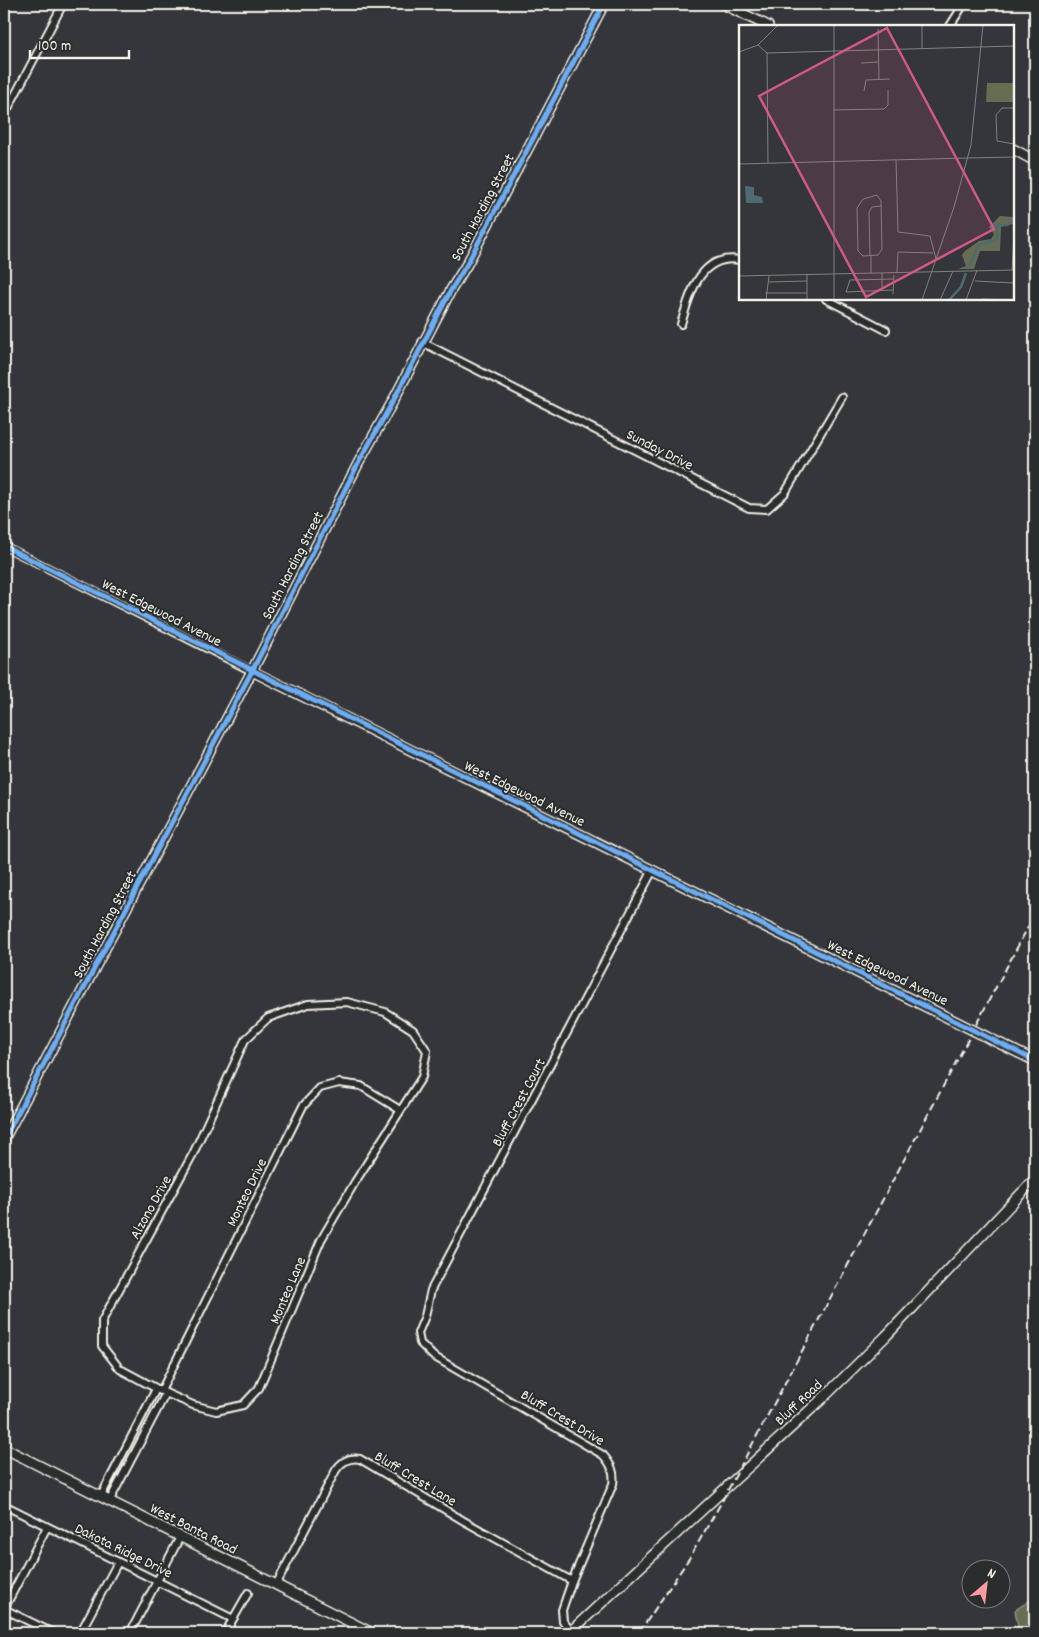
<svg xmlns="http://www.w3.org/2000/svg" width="1039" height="1637" font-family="Dekko,sans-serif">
  <rect width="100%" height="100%" fill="#35363b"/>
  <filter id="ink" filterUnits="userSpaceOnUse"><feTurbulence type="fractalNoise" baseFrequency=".02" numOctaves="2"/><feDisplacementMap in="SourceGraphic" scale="10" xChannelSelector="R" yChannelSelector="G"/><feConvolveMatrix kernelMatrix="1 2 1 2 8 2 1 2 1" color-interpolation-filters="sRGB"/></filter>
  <g filter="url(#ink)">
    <!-- green -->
    <path fill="#666d53" stroke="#adaf9e" d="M1035,1597V1633H1019L1015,1610Z"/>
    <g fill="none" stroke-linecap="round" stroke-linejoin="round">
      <defs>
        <path id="minor" d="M1033,4L1035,5
          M950,26L964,4
          M4,116L63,4
          M826,299L886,330
          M681,324C690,294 700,253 740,260
          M422,342L749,508L767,509L785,493L842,397
          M4,546L252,671
          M347,1002L385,1012L413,1030L427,1051L422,1077L355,1182L321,1240L259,1388L243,1405L216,1411L193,1405L161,1391L120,1369L102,1346V1321L193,1154L245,1040L268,1018L308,1004Z
          M161,1391L303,1106L320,1088L339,1083L361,1086L400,1110
          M101,1496L156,1389
          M110,1500L166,1393
          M4,1505L233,1619
          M276,1585L336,1470C342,1461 350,1457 360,1459L464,1521L572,1581
          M4,1609L47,1527
          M4,1609L53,1633
          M571,1631L563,1621L562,1610L572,1581L613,1484C615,1472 611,1464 603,1455L433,1356L420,1343L418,1333L425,1316L431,1290L653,870
          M80,1633L118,1562
          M130,1633L180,1537
          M225,1633L248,1593"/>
        <path id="tertiary" d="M723,4L768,26
          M1013,149L1035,161
          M252,671L1035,1061
          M4,1139L252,671L359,462L392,403L451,290L467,264L604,4
          M4,1448L372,1633"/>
        <path id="secondary" d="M569,1633L823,1398L886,1336L1035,1179"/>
      </defs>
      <!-- minor casing -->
      <use href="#minor" stroke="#f4f1e8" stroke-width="10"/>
      <!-- tertiary casing -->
      <use href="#tertiary" stroke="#f4f1e8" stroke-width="12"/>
      <!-- secondary casing -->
      <use href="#secondary" stroke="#f4f1e8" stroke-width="12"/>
      <!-- minor -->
      <use href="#minor" stroke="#2a2d2e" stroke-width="6"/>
      <!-- tertiary -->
      <use href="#tertiary" stroke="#2a2d2e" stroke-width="9"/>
      <!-- secondary -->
      <use href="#secondary" stroke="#2a2d2e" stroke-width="9"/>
      <!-- rail -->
      <path stroke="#f4f1e8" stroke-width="2" stroke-dasharray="8 4" stroke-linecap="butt" d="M639,1633L690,1557L721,1503L1035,914"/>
      <defs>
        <path id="cycleway" d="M4,546L1035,1061
          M4,1139L252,671L359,462L392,403L451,290L467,264L604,4"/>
      </defs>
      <!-- cycleway casing -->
      <use href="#cycleway" stroke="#2a2d2e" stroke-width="8"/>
      <!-- cycleway -->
      <use href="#cycleway" stroke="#6dadf4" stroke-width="5"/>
    </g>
  </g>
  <g text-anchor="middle" stroke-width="4" stroke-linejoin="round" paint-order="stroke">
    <!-- street labels -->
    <g font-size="15" fill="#f4f1e8" stroke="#2a2d2e">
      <text transform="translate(482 207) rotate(-62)" y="5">South Harding Street</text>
      <text transform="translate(660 449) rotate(27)" y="5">Sunday Drive</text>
      <text transform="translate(292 565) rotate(-63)" y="5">South Harding Street</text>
      <text transform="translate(162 612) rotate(27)" y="5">West Edgewood Avenue</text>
      <text transform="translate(525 793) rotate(26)" y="5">West Edgewood Avenue</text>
      <text transform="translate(104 924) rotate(-62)" y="5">South Harding Street</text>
      <text transform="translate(888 972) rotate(26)" y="5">West Edgewood Avenue</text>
      <text transform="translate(518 1102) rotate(-62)" y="5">Bluff Crest Court</text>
      <text transform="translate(246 1192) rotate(-64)" y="5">Monteo Drive</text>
      <text transform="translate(150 1207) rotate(-61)" y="5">Alzono Drive</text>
      <text transform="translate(287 1290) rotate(-67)" y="5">Monteo Lane</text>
      <text transform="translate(798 1402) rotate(-43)" y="5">Bluff Road</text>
      <text transform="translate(563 1417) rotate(31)" y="5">Bluff Crest Drive</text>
      <text transform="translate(416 1478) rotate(31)" y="5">Bluff Crest Lane</text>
      <text transform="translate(194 1528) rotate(27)" y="5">West Banta Road</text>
      <text transform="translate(124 1550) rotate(26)" y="5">Dakota Ridge Drive</text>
    </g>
  </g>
  <!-- overview -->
  <g transform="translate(739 25)">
    <rect width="275" height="275" fill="#35363b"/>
    <path d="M248,58H275V77H247ZM261,191L275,192L274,199L262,202L261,226H241L235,244H219L227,241L223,230L226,226L240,216L252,214L255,209L250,202Z" fill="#666d53"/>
    <path d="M6,161L15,162V170L23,172L24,178H7Z" fill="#4d6b70"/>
    <path fill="none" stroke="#4d6b70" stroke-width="2.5" d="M229,244L240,220L257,215L259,209L256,200H268L275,195M210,275L222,262L227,248"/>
    <path fill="none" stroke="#818180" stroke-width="1" d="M95,0V275M139,4L140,54M19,20L28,28L275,21M183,23V0M0,27L19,20L39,0M28,28L29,138M122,38L139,37M125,66L127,55L151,54M275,83H263L257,90L258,116L275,119M94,85L145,84L149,80V65M228,133L275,132M157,135L159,207L191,211L197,234M0,139L228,133M138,170L142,176L143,224L139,230L124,231L119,226L118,183L124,174ZM131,231L130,187L133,182L142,181M132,231V248M273,245L275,211M158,247L159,227L194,228M143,248V266M0,251L275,245M236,256L275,258M30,257L68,256M154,265L107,267L111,255L155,254M26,268H68M154,269L155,250M243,274L272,275M27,275L30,251M68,275V250M183,275L215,182L232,120L244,0M201,275L214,246M227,275L238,245"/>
    <path fill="#d15985" fill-opacity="0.15" stroke="#d15985" stroke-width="2.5" d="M148,3L255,204L127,272L20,71Z"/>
    <rect width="275" height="275" fill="none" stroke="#f4f1e8" stroke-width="2.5"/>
  </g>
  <!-- margin -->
  <rect width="1039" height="1637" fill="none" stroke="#2a2d2e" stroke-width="20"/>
  <rect x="10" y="10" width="1019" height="1617" fill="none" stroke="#f4f1e8" stroke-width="2" filter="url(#ink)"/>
  <!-- north arrow -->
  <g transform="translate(986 1584) rotate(28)"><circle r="24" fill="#2a2d2e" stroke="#7b7b78"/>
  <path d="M0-4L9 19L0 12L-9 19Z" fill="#ff9aa2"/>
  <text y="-8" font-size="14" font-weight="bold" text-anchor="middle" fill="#f4f1e8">N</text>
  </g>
  <!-- scale -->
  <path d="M30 50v8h99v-8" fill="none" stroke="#f4f1e8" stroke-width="2.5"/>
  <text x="38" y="50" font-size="15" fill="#f4f1e8" stroke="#2a2d2e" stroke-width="4" paint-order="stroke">100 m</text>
</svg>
